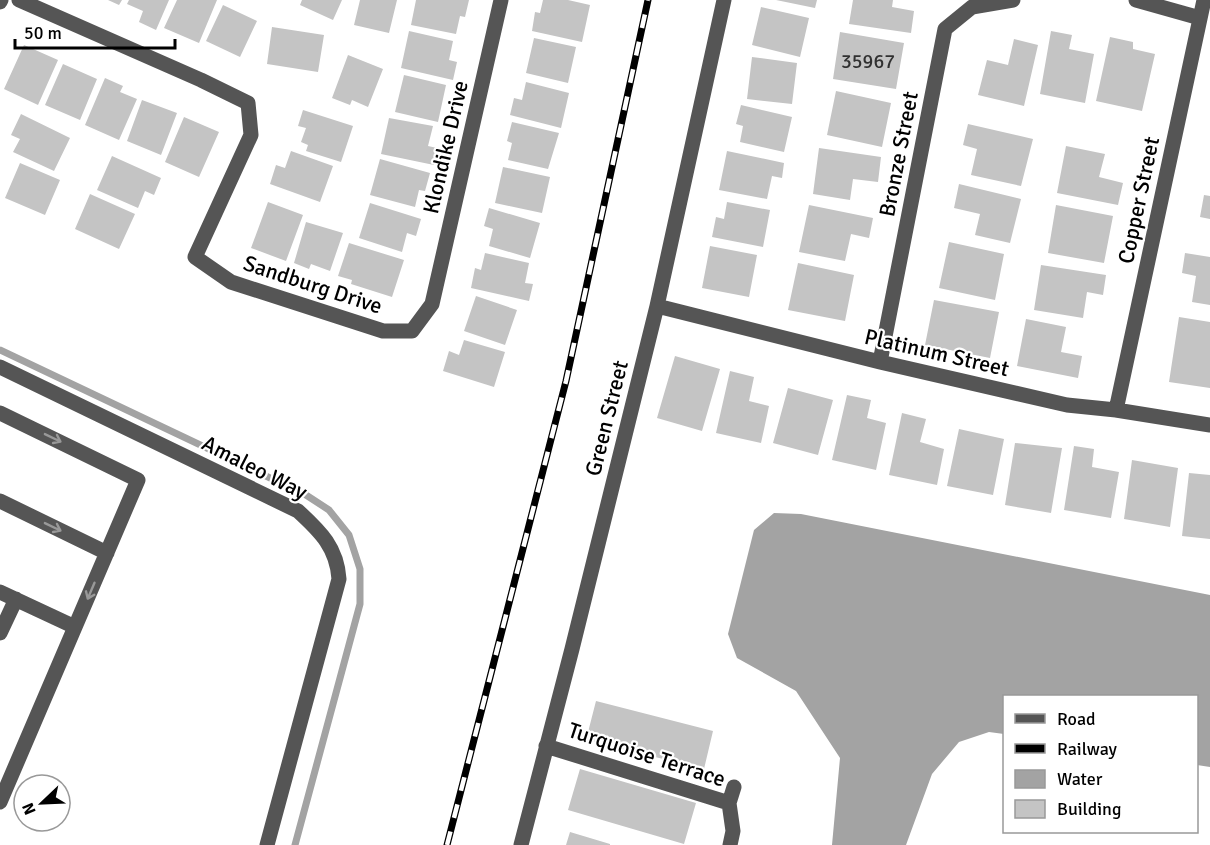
<svg xmlns="http://www.w3.org/2000/svg" width="1210" height="845" font-family="Signika,sans-serif">
  <rect width="100%" height="100%" fill="#fff"/>
  <!-- water -->
  <path fill="#a3a3a3" d="M774,513L801,514L1210,595V767L1197,765L1196,696H1004V734L989,732L959,742L932,774L906,845H832L840,758L796,691L737,658L728,634L754,530Z"/>
  <g fill="none" stroke-linecap="round" stroke-linejoin="round">
    <!-- stream -->
    <path stroke="#a3a3a3" stroke-width="7" d="M0,350L306,495L329,510L349,535L360,569V604L295,845"/>
  </g>
  <!-- building -->
  <path fill="#c4c4c4" d="M108,0H122L119,5Z
    M129,0H169L156,30L139,22L143,11L127,4Z
    M177,0H217L199,43L164,28Z
    M302,0H342L333,20L300,5Z
    M360,0H397L389,33L354,25Z
    M416,0H469L465,17L460,16L456,34L411,25Z
    M543,0H568L590,5L582,42L532,31L535,12L540,13Z
    M776,0H817L815,8Z
    M853,0H893L892,7L914,11L911,33L849,24Z
    M223,5L257,21L240,57L206,41Z
    M761,7L809,18L800,57L752,45Z
    M272,27L324,35L318,72L267,64Z
    M409,31L453,41L449,60L457,62L453,80L401,68Z
    M1051,31L1072,35L1069,49L1094,54L1085,103L1040,94Z
    M840,32L904,43L896,89L833,79Z
    M1110,37L1133,42V49L1155,54L1142,111L1096,101Z
    M534,38L576,47L568,83L526,73Z
    M1014,39L1038,45L1024,106L978,95L987,60L1008,65Z
    M24,45L58,60L38,105L4,89Z
    M348,55L383,69L368,107L352,100L350,105L332,98Z
    M752,57L797,63L792,104L747,99Z
    M63,64L97,79L80,120L45,105Z
    M404,75L446,85L438,122L395,112Z
    M105,78L123,86L120,92L137,99L119,140L85,125Z
    M526,82L569,93L561,128L510,115L514,98L522,100Z
    M836,91L891,103L882,147L827,135Z
    M142,100L177,113L161,155L127,141Z
    M741,105L792,117L784,152L740,142L743,126L736,124Z
    M303,110L353,126L341,162L306,151L308,145L301,142L306,128L298,126Z
    M21,114L70,138L54,171L13,152L20,139L11,135Z
    M184,117L219,132L199,177L165,162Z
    M389,118L433,126L428,146L437,148L434,165L381,154Z
    M512,122L559,133L548,169L508,160L512,143L507,141Z
    M968,124L1033,139L1021,186L971,175L977,149L963,145Z
    M1066,146L1105,154L1099,177L1123,183L1118,205L1057,193Z
    M819,148L881,157L878,182L853,179L850,200L813,194Z
    M291,151L333,166L320,202L270,184L276,165L285,168Z
    M727,151L784,163L782,178L772,176L767,199L719,190Z
    M112,156L161,178L154,195L145,191L138,208L97,190Z
    M380,159L430,173L425,191L419,190L415,207L370,195Z
    M20,163L60,180L45,215L5,198Z
    M503,167L550,177L542,213L495,203Z
    M959,184L1021,199L1010,243L975,235L980,214L954,208Z
    M90,194L135,214L119,249L75,229Z
    M1204,195L1210,196V219L1200,217Z
    M268,202L303,215L286,261L251,248Z
    M727,202L770,210L763,247L712,237L716,217L724,219Z
    M370,203L421,219L416,236L407,233L402,252L359,238Z
    M809,205L873,218L869,238L851,234L845,261L799,252Z
    M1056,205L1113,216L1104,263L1048,253Z
    M489,208L540,223L530,258L489,246L493,229L484,226Z
    M306,222L343,233L330,271L311,264L309,269L294,263Z
    M949,242L1004,254L995,300L939,288Z
    M349,243L404,260L392,297L351,284L352,280L338,276Z
    M710,246L757,255L749,297L702,288Z
    M485,253L529,263L525,283L533,284L529,301L471,288L475,268L481,270Z
    M1185,253L1210,257V305L1192,302L1196,276L1182,273Z
    M798,263L854,275L845,321L788,310Z
    M1041,265L1106,275L1103,295L1087,292L1083,318L1034,310Z
    M476,296L517,310L505,345L464,331Z
    M934,300L999,312L990,358L925,345Z
    M1179,317L1210,322V388L1169,382Z
    M1026,319L1066,327L1061,352L1082,356L1078,378L1017,366Z
    M464,340L505,352L494,387L443,371L449,351L459,355Z
    M675,356L720,369L702,431L657,418Z
    M730,371L754,377L749,401L769,406L761,443L716,433Z
    M788,388L833,400L818,455L773,443Z
    M847,395L871,400L867,418L886,423L876,470L832,460Z
    M902,413L926,419L920,442L944,449L937,485L889,475Z
    M959,429L1004,439L993,495L947,486Z
    M1015,443L1062,448L1051,513L1005,505Z
    M1074,446L1094,449L1092,467L1119,472L1111,518L1064,510Z
    M1132,460L1178,468L1170,527L1124,519Z
    M1189,473L1210,475V539L1182,536Z
    M596,701L713,731L704,769L586,740Z
    M580,769L696,803L684,844L568,810Z
    M570,832L610,844V845H566Z"/>
  <g fill="none" stroke-linecap="round" stroke-linejoin="round">
    <!-- minor -->
    <path stroke="#555" stroke-width="15" d="M19,0L201,80L248,103L251,135L195,257L231,282L383,331H412L432,304L501,0
      M1136,0L1200,18
      M0,2L1,0
      M657,306L880,362L1067,405L1116,410L1210,425
      M880,362L945,29L972,7L1013,0
      M0,367L298,511C321,532 337,548 339,579L267,845
      M1116,410L1204,0
      M0,413L138,480L0,802
      M0,501L107,553
      M0,592L75,627
      M0,633L16,599
      M546,746L729,803L733,831L730,845
      M729,803L734,787
      M521,845L572,649L657,306L724,0"/>
    <defs>
      <path id="rail" d="M447,845L566,381L648,0"/>
    </defs>
    <!-- rail casing -->
    <use href="#rail" stroke="#000" stroke-width="7"/>
    <!-- rail -->
    <use href="#rail" stroke="#fff" stroke-width="4.5" stroke-dasharray="14" stroke-linecap="butt"/>
  </g>
  <!-- one-way arrows -->
  <defs><path id="oneway-shaft" d="M-6 0H5M1.5-3L5.5 0L1.5 3" fill="none" stroke-width="1.6" stroke-linecap="round" stroke-linejoin="round" transform="scale(1.5)"/></defs>
  <g stroke="#999">
    <use href="#oneway-shaft" transform="translate(53 438) rotate(26)"/>
    <use href="#oneway-shaft" transform="translate(53 527) rotate(26)"/>
    <use href="#oneway-shaft" transform="translate(91 591) rotate(113)"/>
  </g>
  <g text-anchor="middle" stroke-width="4.5" stroke-linejoin="round" paint-order="stroke">
    <!-- number labels -->
    <g font-size="20" fill="#313131">
      <text x="868" y="68">35967</text>
    </g>
    <!-- street labels -->
    <g font-size="22" fill="#000" stroke="#fff">
      <text transform="translate(445 147) rotate(-77)" y="8">Klondike Drive</text>
      <text transform="translate(898 154) rotate(-79)" y="8">Bronze Street</text>
      <text transform="translate(1138 200) rotate(-78)" y="8">Copper Street</text>
      <text transform="translate(313 284) rotate(18)" y="8">Sandburg Drive</text>
      <text transform="translate(937 352) rotate(13)" y="8">Platinum Street</text>
      <text transform="translate(606 418) rotate(-76)" y="8">Green Street</text>
      <text transform="translate(255 467) rotate(27)" y="8">Amaleo Way</text>
      <text transform="translate(647 754) rotate(18)" y="8">Turquoise Terrace</text>
    </g>
  </g>
  <!-- legend -->
  <rect x="1003" y="695" width="195" height="138" fill="#ffffff" stroke="#999999" stroke-width="1.5"/>
  <rect x="1015" y="714" width="30" height="9" fill="#555555" stroke="#999999" stroke-width="1.5"/>
  <text x="1057" y="725" font-size="18" fill="#000000">Road</text>
  <rect x="1015" y="744" width="30" height="9" fill="#000000" stroke="#999999" stroke-width="1.5"/>
  <text x="1057" y="755" font-size="18" fill="#000000">Railway</text>
  <rect x="1015" y="770" width="30" height="18" fill="#a3a3a3" stroke="#999999" stroke-width="1.5"/>
  <text x="1057" y="785" font-size="18" fill="#000000">Water</text>
  <rect x="1015" y="800" width="30" height="18" fill="#c4c4c4" stroke="#999999" stroke-width="1.5"/>
  <text x="1057" y="815" font-size="18" fill="#000000">Building</text>
  <!-- north arrow -->
  <g transform="translate(42 803) rotate(247)"><circle r="28" fill="#ffffff" stroke="#999999" stroke-width="1.5"/>
  <path d="M0-4.5L10 22L0 15L-10 22Z" fill="#000000"/>
  <text y="-9" font-size="16" font-weight="bold" text-anchor="middle" fill="#000000">N</text>
  </g>
  <!-- scale -->
  <path d="M15 39v9h160v-9" fill="none" stroke="#000000" stroke-width="3"/>
  <text x="24" y="39" font-size="18" fill="#000000" stroke="#ffffff" stroke-width="4.5" paint-order="stroke">50 m</text>
</svg>
